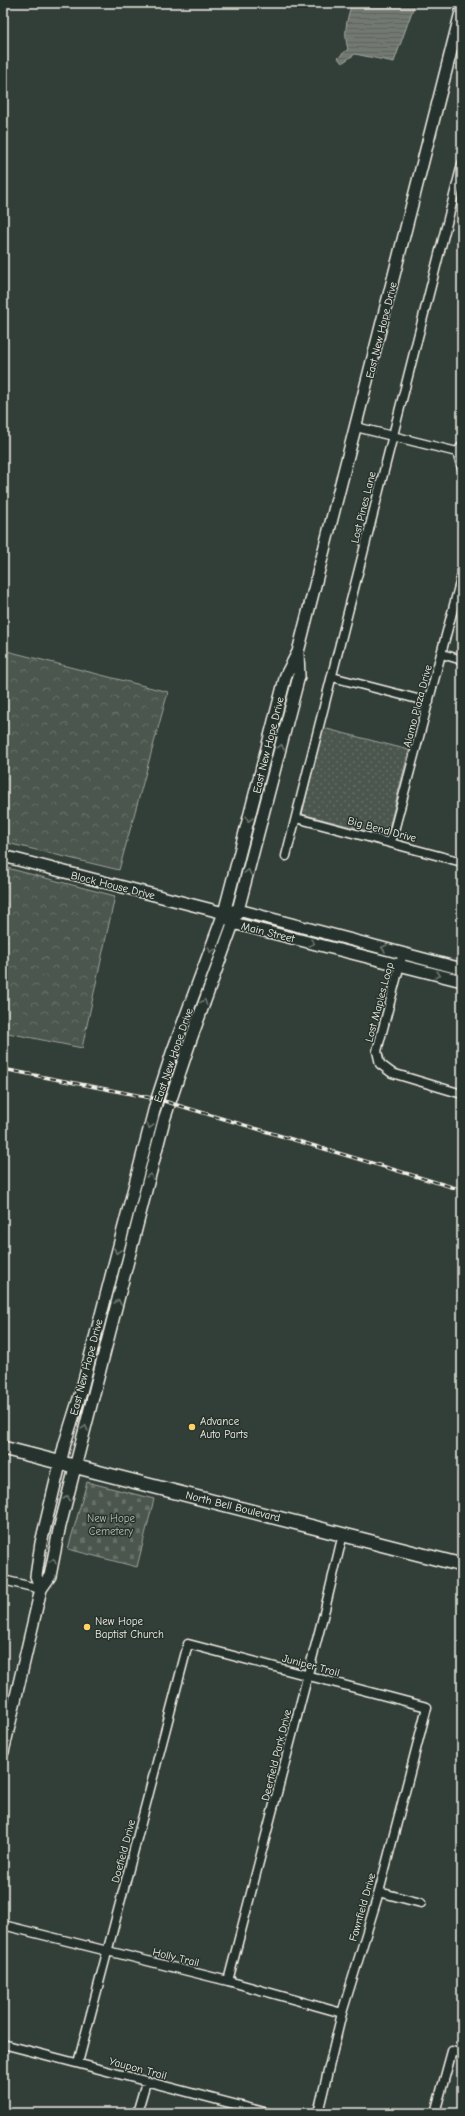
<svg xmlns="http://www.w3.org/2000/svg" width="465" height="2116" font-family="'Comic Neue',sans-serif">
  <defs>
    <pattern id="grass-dots" width="8" height="8" patternUnits="userSpaceOnUse"><rect width="8" height="8" fill="#4c564f"/><path d="M2 2h.1M6 6h.1" fill="none" stroke="#666f68" stroke-width="1.8" stroke-linecap="round"/></pattern>
    <pattern id="forest-crowns" width="20" height="18" patternUnits="userSpaceOnUse"><rect width="20" height="18" fill="#4c564f"/><path d="M2 6a3 3 0 1 1 6 0M12 15a3 3 0 1 1 6 0" fill="none" stroke="#666f68"/></pattern>
    <pattern id="cemetery-stones" width="16" height="16" patternUnits="userSpaceOnUse"><rect width="16" height="16" fill="#4c564f"/><path d="M2 7V4a2 2 0 0 1 4 0v3zM10 15v-3a2 2 0 0 1 4 0v3z" fill="#666f68"/></pattern>
    <pattern id="water-rules" width="6" height="5" patternUnits="userSpaceOnUse"><rect width="6" height="5" fill="#727972"/><path d="M0 2.5h6" fill="none" stroke="#60635e"/></pattern>
  </defs>
  <rect width="100%" height="100%" fill="#323e38"/>
  <filter id="ink" filterUnits="userSpaceOnUse"><feTurbulence type="fractalNoise" baseFrequency=".025" numOctaves="2"/><feDisplacementMap in="SourceGraphic" scale="8" xChannelSelector="R" yChannelSelector="G"/><feConvolveMatrix kernelMatrix="1 2 1 2 8 2 1 2 1" color-interpolation-filters="sRGB"/></filter>
  <g filter="url(#ink)">
    <!-- grass -->
    <path fill="url(#grass-dots)" stroke="#a0a49c" d="M323,728L409,750L387,836L302,814Z"/>
    <!-- forest -->
    <path fill="url(#forest-crowns)" stroke="#a0a49c" d="M3,650L168,692L119,870L3,842Z
      M3,867L115,896L82,1048L3,1032Z"/>
    <!-- cemetery -->
    <path fill="url(#cemetery-stones)" stroke="#a0a49c" d="M87,1482L154,1499L137,1567L68,1549Z"/>
    <!-- water -->
    <path fill="url(#water-rules)" stroke="#a6a9a1" d="M352,3H415L394,62L355,54L342,63L338,58L348,49C343,34 347,18 352,3Z"/>
    <g fill="none" stroke-linecap="round" stroke-linejoin="round">
      <defs>
        <path id="street" d="M356,427L457,452
          M462,446L457,452L462,468
          M442,654L462,660
          M332,677L429,702
          M296,818L462,862
          M391,842L462,575
          M286,856L462,164
          M403,953L377,1051L380,1064L392,1073L462,1094
          M3,1580L41,1589
          M379,1892L421,1903
          M3,1925L228,1981L342,2013
          M228,1981L325,1609L343,1534
          M3,2044L268,2113
          M78,2063L188,1644L427,1707L379,1892L342,2013L318,2113
          M137,2113L146,2082
          M435,2113L452,2051L462,2054"/>
        <path id="secondary" d="M3,856L224,913L238,910L462,969
          M228,918L233,923L462,981
          M41,1589L36,1576L41,1543L65,1443L81,1392L157,1099L172,1053L224,913L286,675L298,652L462,8
          M3,1752L41,1589L50,1576L59,1530L164,1120L191,1039L238,910L299,676L298,653"/>
        <path id="primary" d="M3,1448L462,1565"/>
      </defs>
      <!-- street casing -->
      <use href="#street" stroke="#f4f1e8" stroke-width="11"/>
      <!-- secondary casing -->
      <use href="#secondary" stroke="#f4f1e8" stroke-width="14"/>
      <!-- primary casing -->
      <use href="#primary" stroke="#f4f1e8" stroke-width="16"/>
      <!-- street -->
      <use href="#street" stroke="#26332d" stroke-width="8"/>
      <!-- secondary -->
      <use href="#secondary" stroke="#26332d" stroke-width="11"/>
      <!-- primary -->
      <use href="#primary" stroke="#26332d" stroke-width="13"/>
      <defs>
        <path id="rail" d="M3,1069L157,1099L462,1190"/>
      </defs>
      <!-- rail casing -->
      <use href="#rail" stroke="#f4f1e8" stroke-width="3.5"/>
      <!-- rail -->
      <use href="#rail" stroke="#26332d" stroke-width="2" stroke-dasharray="6" stroke-linecap="butt"/>
    </g>
    <!-- one-way arrows -->
    <defs><path id="oneway-chevron" d="M-2-3.5L2.5 0L-2 3.5" fill="none" stroke-width="1.6" stroke-linecap="round" stroke-linejoin="round"/></defs>
    <g stroke="#6e766e">
      <use href="#oneway-chevron" transform="translate(281 747) rotate(-76)"/>
      <use href="#oneway-chevron" transform="translate(249 819) rotate(105)"/>
      <use href="#oneway-chevron" transform="translate(248 872) rotate(-76)"/>
      <use href="#oneway-chevron" transform="translate(312 943) rotate(14)"/>
      <use href="#oneway-chevron" transform="translate(384 948) rotate(-165)"/>
      <use href="#oneway-chevron" transform="translate(211 950) rotate(110)"/>
      <use href="#oneway-chevron" transform="translate(438 975) rotate(15)"/>
      <use href="#oneway-chevron" transform="translate(204 1002) rotate(-70)"/>
      <use href="#oneway-chevron" transform="translate(150 1126) rotate(105)"/>
      <use href="#oneway-chevron" transform="translate(150 1176) rotate(-76)"/>
      <use href="#oneway-chevron" transform="translate(117 1251) rotate(105)"/>
      <use href="#oneway-chevron" transform="translate(118 1302) rotate(-76)"/>
      <use href="#oneway-chevron" transform="translate(85 1428) rotate(-75)"/>
      <use href="#oneway-chevron" transform="translate(67 1498) rotate(-76)"/>
      <use href="#oneway-chevron" transform="translate(53 1561) rotate(-77)"/>
    </g>
  </g>
  <!-- markers -->
  <g fill="#ffd166" stroke="#26332d" stroke-width="1.5">
    <circle cx="192" cy="1427" r="4"/>
    <circle cx="87" cy="1627" r="4"/>
  </g>
  <g text-anchor="middle" stroke-width="3" stroke-linejoin="round" paint-order="stroke">
    <!-- street labels -->
    <g font-size="11" fill="#f4f1e8" stroke="#26332d">
      <text transform="translate(381 330) rotate(-76)" y="4">East New Hope Drive</text>
      <text transform="translate(363 507) rotate(-76)" y="4">Lost Pines Lane</text>
      <text transform="translate(417 706) rotate(-75)" y="4">Alamo Plaza Drive</text>
      <text transform="translate(268 745) rotate(-76)" y="4">East New Hope Drive</text>
      <text transform="translate(382 829) rotate(15)" y="4">Big Bend Drive</text>
      <text transform="translate(113 885) rotate(14)" y="4">Block House Drive</text>
      <text transform="translate(268 932) rotate(14)" y="4">Main Street</text>
      <text transform="translate(379 1002) rotate(-75)" y="4">Lost Maples Loop</text>
      <text transform="translate(173 1055) rotate(-71)" y="4">East New Hope Drive</text>
      <text transform="translate(86 1367) rotate(-75)" y="4">East New Hope Drive</text>
      <text transform="translate(233 1506) rotate(14)" y="4">North Bell Boulevard</text>
      <text transform="translate(311 1665) rotate(15)" y="4">Juniper Trail</text>
      <text transform="translate(276 1755) rotate(-76)" y="4">Deerfield Park Drive</text>
      <text transform="translate(123 1851) rotate(-75)" y="4">Doefield Drive</text>
      <text transform="translate(362 1907) rotate(-74)" y="4">Fawnfield Drive</text>
      <text transform="translate(176 1957) rotate(14)" y="4">Holly Trail</text>
      <text transform="translate(138 2068) rotate(15)" y="4">Yaupon Trail</text>
    </g>
    <!-- poi labels -->
    <g font-size="11" fill="#f4f1e8" stroke="#26332d" text-anchor="start">
      <text x="200" y="1425">Advance<tspan x="200" dy="13">Auto Parts</tspan></text>
      <text x="95" y="1625">New Hope<tspan x="95" dy="13">Baptist Church</tspan></text>
    </g>
    <!-- park labels -->
    <g font-size="11" fill="#b9bbb2" stroke="#26332d">
      <text x="111" y="1522">New Hope<tspan x="111" dy="13">Cemetery</tspan></text>
    </g>
  </g>
  <!-- margin -->
  <rect width="465" height="2116" fill="none" stroke="#26332d" stroke-width="16"/>
  <rect x="8" y="8" width="449" height="2100" fill="none" stroke="#f4f1e8" stroke-width="1.5" filter="url(#ink)"/>
</svg>
